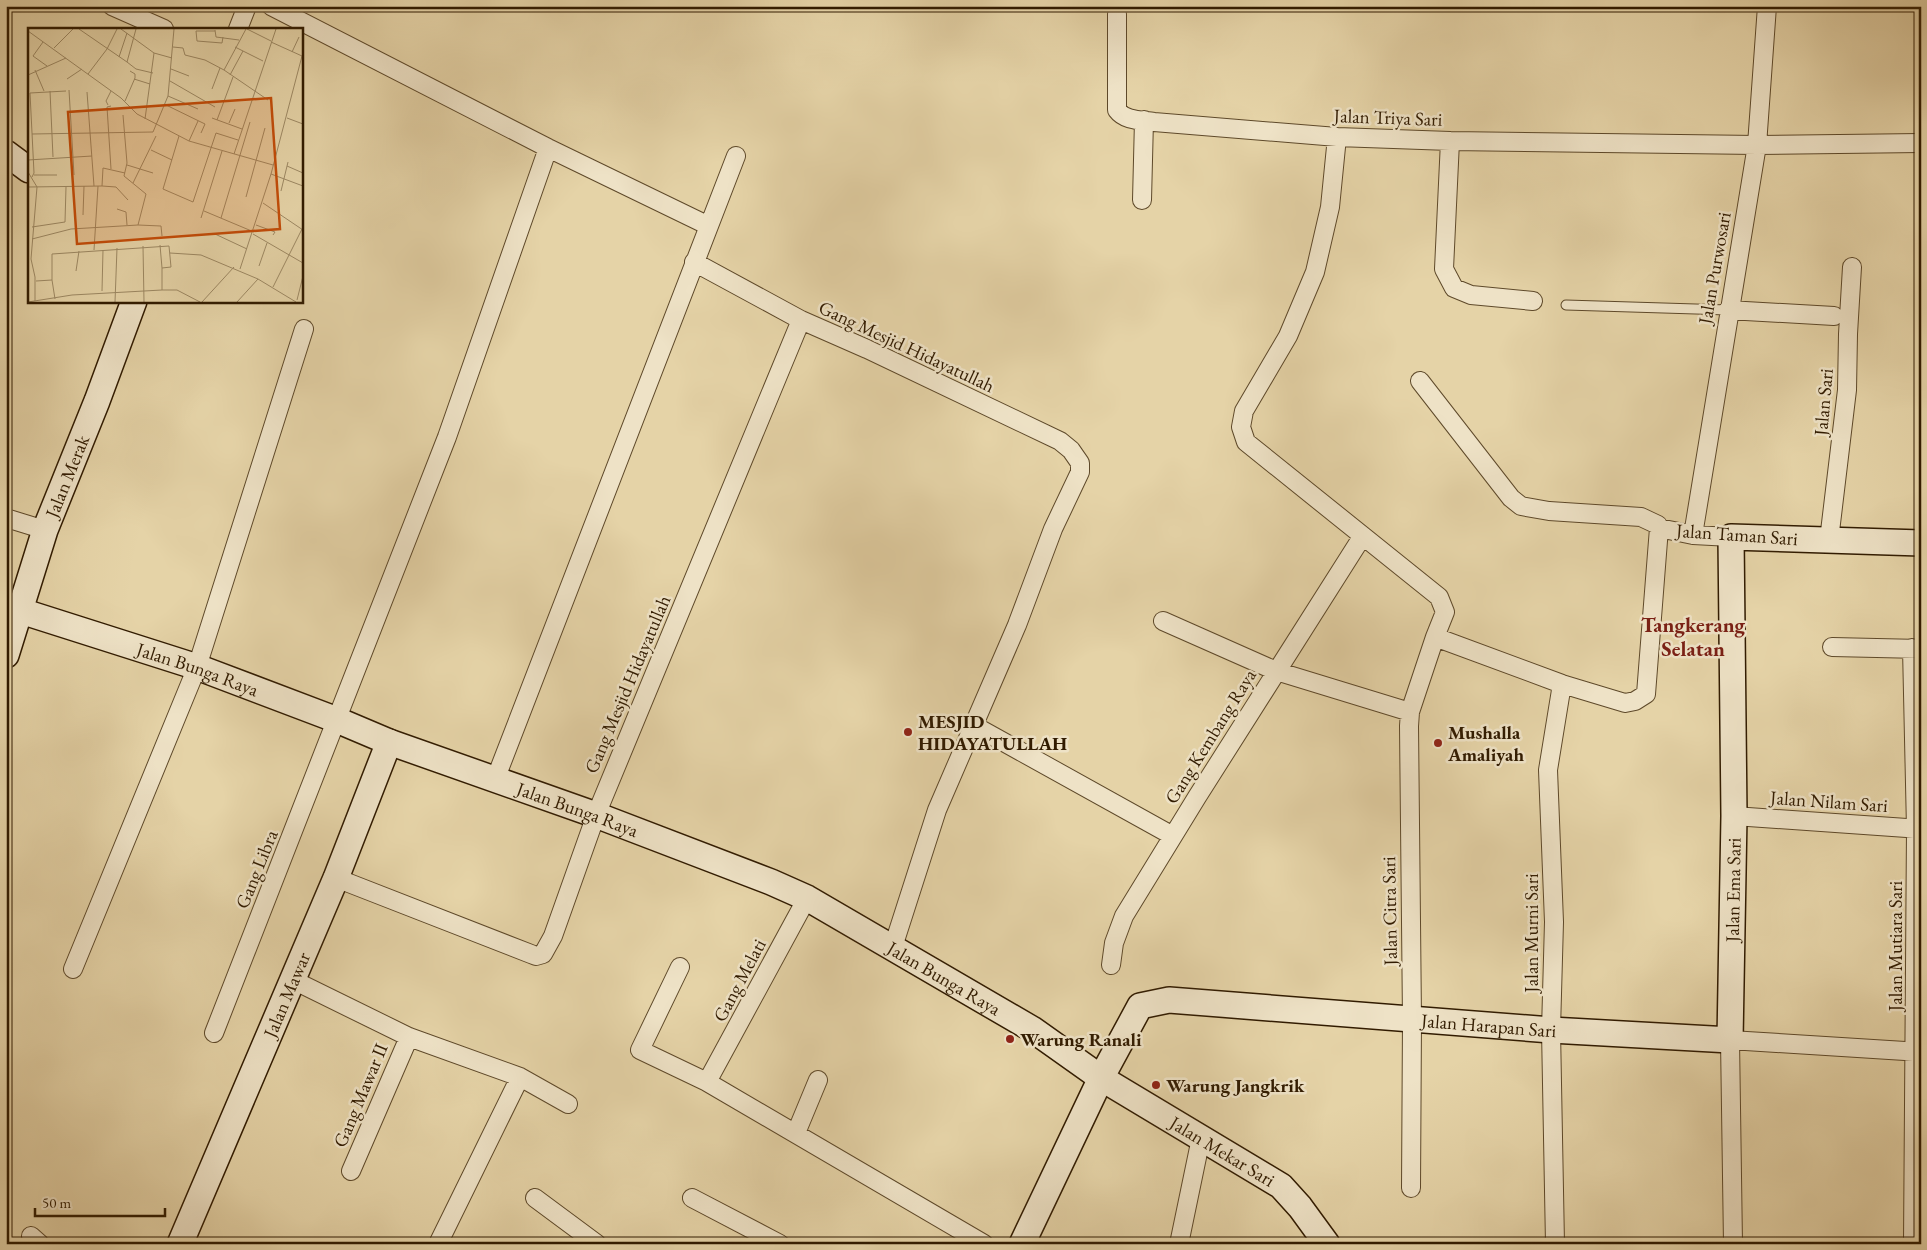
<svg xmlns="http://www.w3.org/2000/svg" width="1927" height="1250" font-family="'EB Garamond',serif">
  <rect width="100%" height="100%" fill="#e5d3a7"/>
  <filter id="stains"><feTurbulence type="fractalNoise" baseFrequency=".004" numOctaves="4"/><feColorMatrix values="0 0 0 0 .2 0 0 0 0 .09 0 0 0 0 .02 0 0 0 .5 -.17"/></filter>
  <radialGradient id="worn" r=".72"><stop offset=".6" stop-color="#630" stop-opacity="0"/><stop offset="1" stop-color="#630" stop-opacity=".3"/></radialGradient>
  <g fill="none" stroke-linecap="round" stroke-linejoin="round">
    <defs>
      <path id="lane" d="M1566,305L1728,310"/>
      <path id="street" d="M112,6L164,29
        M271,6L548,148L709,226
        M1117,14V110C1125,121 1141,120 1154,122L1337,137L1450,141L1757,145L1921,143
        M238,29L247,6
        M1337,137L1330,207L1315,272L1288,336L1244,411L1241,427L1246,442L1439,597L1445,612L1435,637L1410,712L1409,726L1412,1020L1411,1188
        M1450,141L1444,269L1454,288L1471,295L1533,301
        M1142,200L1144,120
        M694,262L801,320
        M1728,310L1834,316
        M1420,381L1511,498L1521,506L1549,511L1641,517L1658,525L1659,528
        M6,518L45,530
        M1693,535L1757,145L1767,6
        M1829,540L1847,390L1848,334L1852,267
        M1163,621L1276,671L1410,712
        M1435,637L1562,684L1625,703L1635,701L1646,694L1659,528L1693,535L1731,537
        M1832,647L1921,649
        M1912,648L1916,829L1913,1244
        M973,725L1173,836
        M495,780L736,156
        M1734,816L1921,829
        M336,878L531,954L536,956L543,954L553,936L596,815L801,320L867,349L1060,441L1071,450L1080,463V472L1053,529L1017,625L937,810L893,947
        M1111,965L1114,943L1124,916L1197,797L1362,537
        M680,967L640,1050L707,1082L984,1244
        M73,969L197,667L304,329
        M293,980L409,1037L520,1077L568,1104
        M214,1033L447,437L548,148
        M707,1082L807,898
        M796,1133L818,1080
        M351,1171L409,1037
        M535,1198L597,1244
        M692,1198L780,1244
        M31,1236L40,1244
        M438,1244L520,1077
        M1179,1244L1201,1138
        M1555,1244L1551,1030L1554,922L1548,770L1562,684
        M1733,1244L1730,1040L1921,1052"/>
      <g id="secondary">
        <path d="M6,153L29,170"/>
        <path id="s1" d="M21,611L197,667L337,720L389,742L596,815L771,882L807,898L1032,1029L1101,1078L1281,1186L1300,1207L1327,1244"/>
        <path id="s2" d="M6,655L45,530L97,401L134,301"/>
        <path id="s3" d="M180,1244L336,878L389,742"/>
        <path id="s4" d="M1022,1244L1101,1078L1140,1006L1169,1000L1551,1030L1730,1040L1734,816L1731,537L1921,543"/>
      </g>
    </defs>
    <!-- lane casing -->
    <use href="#lane" stroke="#5e492a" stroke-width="11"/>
    <!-- street casing -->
    <use href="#street" stroke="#5e492a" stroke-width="20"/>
    <!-- secondary casing -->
    <use href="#secondary" stroke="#311b00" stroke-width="28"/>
    <!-- lane -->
    <use href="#lane" stroke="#eee2c6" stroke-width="9"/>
    <!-- street -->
    <use href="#street" stroke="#eee2c6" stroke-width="18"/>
    <!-- secondary -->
    <use href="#secondary" stroke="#eee2c6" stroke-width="25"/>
  </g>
  <!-- markers -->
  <g fill="#8f2418" stroke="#eee2c6" stroke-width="2">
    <circle cx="908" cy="732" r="5"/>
    <circle cx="1438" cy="743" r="5"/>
    <circle cx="1010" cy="1039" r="5"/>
    <circle cx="1156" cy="1085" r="5"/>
  </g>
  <g text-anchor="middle" stroke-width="5" stroke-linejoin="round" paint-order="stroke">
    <!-- street labels -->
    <g font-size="19" fill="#311b00" stroke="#eee2c6">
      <text transform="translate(1388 117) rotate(2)" y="7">Jalan Triya Sari</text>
      <text transform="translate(1714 268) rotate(-80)" y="7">Jalan Purwosari</text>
      <text transform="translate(907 346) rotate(25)" y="7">Gang Mesjid Hidayatullah</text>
      <text transform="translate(1823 402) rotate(-85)" y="7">Jalan Sari</text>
      <text dy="7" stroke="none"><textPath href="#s2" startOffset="189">Jalan Merak</textPath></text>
      <text transform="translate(1737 534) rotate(4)" y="7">Jalan Taman Sari</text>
      <text dy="7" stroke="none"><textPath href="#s1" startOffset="186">Jalan Bunga Raya</textPath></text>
      <text transform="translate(627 684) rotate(-67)" y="7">Gang Mesjid Hidayatullah</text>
      <text transform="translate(1210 736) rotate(-58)" y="7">Gang Kembang Raya</text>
      <text transform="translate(1829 801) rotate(4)" y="7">Jalan Nilam Sari</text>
      <text dy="7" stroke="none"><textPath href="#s1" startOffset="591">Jalan Bunga Raya</textPath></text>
      <text transform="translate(256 869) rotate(-68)" y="7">Gang Libra</text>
      <text dy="7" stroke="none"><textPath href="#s4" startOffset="1008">Jalan Ema Sari</textPath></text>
      <text transform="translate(1389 911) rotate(-91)" y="7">Jalan Citra Sari</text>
      <text transform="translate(1531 933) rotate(-90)" y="7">Jalan Murni Sari</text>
      <text transform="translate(1895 946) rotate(-90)" y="7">Jalan Mutiara Sari</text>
      <text dy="7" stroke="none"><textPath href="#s1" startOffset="996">Jalan Bunga Raya</textPath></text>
      <text transform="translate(739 980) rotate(-62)" y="7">Gang Melati</text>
      <text dy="7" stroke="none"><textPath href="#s3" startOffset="271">Jalan Mawar</textPath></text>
      <text dy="7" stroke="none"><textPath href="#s4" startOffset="616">Jalan Harapan Sari</textPath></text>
      <text transform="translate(360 1095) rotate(-67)" y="7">Gang Mawar II</text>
      <text dy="7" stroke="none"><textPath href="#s1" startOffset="1324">Jalan Mekar Sari</textPath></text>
    </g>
    <!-- poi labels -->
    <g font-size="19" font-weight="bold" fill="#311b00" stroke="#eee2c6" text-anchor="start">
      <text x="918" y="728">MESJID<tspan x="918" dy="22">HIDAYATULLAH</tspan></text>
      <text x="1448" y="739">Mushalla<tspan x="1448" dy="22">Amaliyah</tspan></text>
      <text x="1020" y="1046">Warung Ranali</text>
      <text x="1166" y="1092">Warung Jangkrik</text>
    </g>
    <!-- quarter labels -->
    <g font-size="21" font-weight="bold" fill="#7a1f14" stroke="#eee2c6">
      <text x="1693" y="632">Tangkerang<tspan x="1693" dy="24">Selatan</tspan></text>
    </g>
  </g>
  <!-- overview -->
  <g transform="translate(28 28)">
    <rect width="275" height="275" fill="#e5d3a7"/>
    <path fill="none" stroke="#9d8964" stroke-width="1" d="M51,1L99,34L108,1M93,1L126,25L144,30M219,1L243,13M187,2L188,9L211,12M0,3L93,70L109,86L161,113L245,137M187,3H168L169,13L194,15L195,9M15,14L5,28L19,38M243,14L274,28M145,19L155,20L157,27L177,32L196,42L240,72M207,19L235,33M26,20L45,1M264,24L271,9M91,29L99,5M99,34L108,41L125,45M143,41L161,48M7,42L16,63M196,42L218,1M60,46L79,21L89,1M0,47L38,30M202,47L215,23M39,51L54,41M106,51L122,56M142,53L187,79M184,61L192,40M41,62L46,147M22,63L25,129M59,64L66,158M140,68L170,81M97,73L107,50V46L102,43M136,76L177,96L173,105M80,77L78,73L83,63M95,87L99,135L96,148L118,166L110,197M184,90L214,101M259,90L275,96M117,91L126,25M189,92L205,49M201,95L207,81M4,106L125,104L140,68L146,1M151,108L135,161L165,174L188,105L210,112M161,113L170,93M123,122L144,132M206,126L248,1M0,132L64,128M99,137L125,145M259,138L275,145M83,141L79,79L83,78M0,144L9,159L3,231L7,249V273M243,146L275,158M6,147H29M4,149L6,145L2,65L38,63M105,155L128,108M74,158L88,159L100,172M0,159L74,158L75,140L97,145M253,163L260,134M218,169L237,100M235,175L275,202M89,181L98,184L99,197M176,183L226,204M55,187L56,158M173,190L194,123M193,190L222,94M228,197L247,204L245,207M4,199L37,194L38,159M187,206L219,221M225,206L275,235M4,211L43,201L110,197L133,198L134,208M132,217L134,240M115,218L116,274M66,222L70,158M142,225L173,227L230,251L209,274M231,238L239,215M212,241L243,146L274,28M48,243L51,223M230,251L268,274M8,253L24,252L27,271M245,259L274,201M134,262H149L172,274M74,263L75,222M269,272L275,248M0,274L44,267L134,262V240L143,239L141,218L24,226V252M87,274L89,220M174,274L206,239"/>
    <path fill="#c34d0a" fill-opacity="0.15" stroke="#c34d0a" stroke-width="2.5" d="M243,70L252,201L49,216L40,84Z"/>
    <rect width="275" height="275" fill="none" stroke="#311b00" stroke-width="2.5"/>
  </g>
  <!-- margin -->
  <rect width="1927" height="1250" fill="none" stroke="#e5d3a7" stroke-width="25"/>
  <rect x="8" y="8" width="1912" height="1235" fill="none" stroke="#311b00" stroke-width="2.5"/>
  <rect x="12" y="12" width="1902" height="1225" fill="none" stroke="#311b00"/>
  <!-- scale -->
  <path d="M35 1208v8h130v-8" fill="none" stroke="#311b00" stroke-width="2.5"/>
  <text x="42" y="1208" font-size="15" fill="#311b00" stroke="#eee2c6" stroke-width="4" paint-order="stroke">50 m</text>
  <rect width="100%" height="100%" filter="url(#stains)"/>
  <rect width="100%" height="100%" fill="url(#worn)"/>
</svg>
